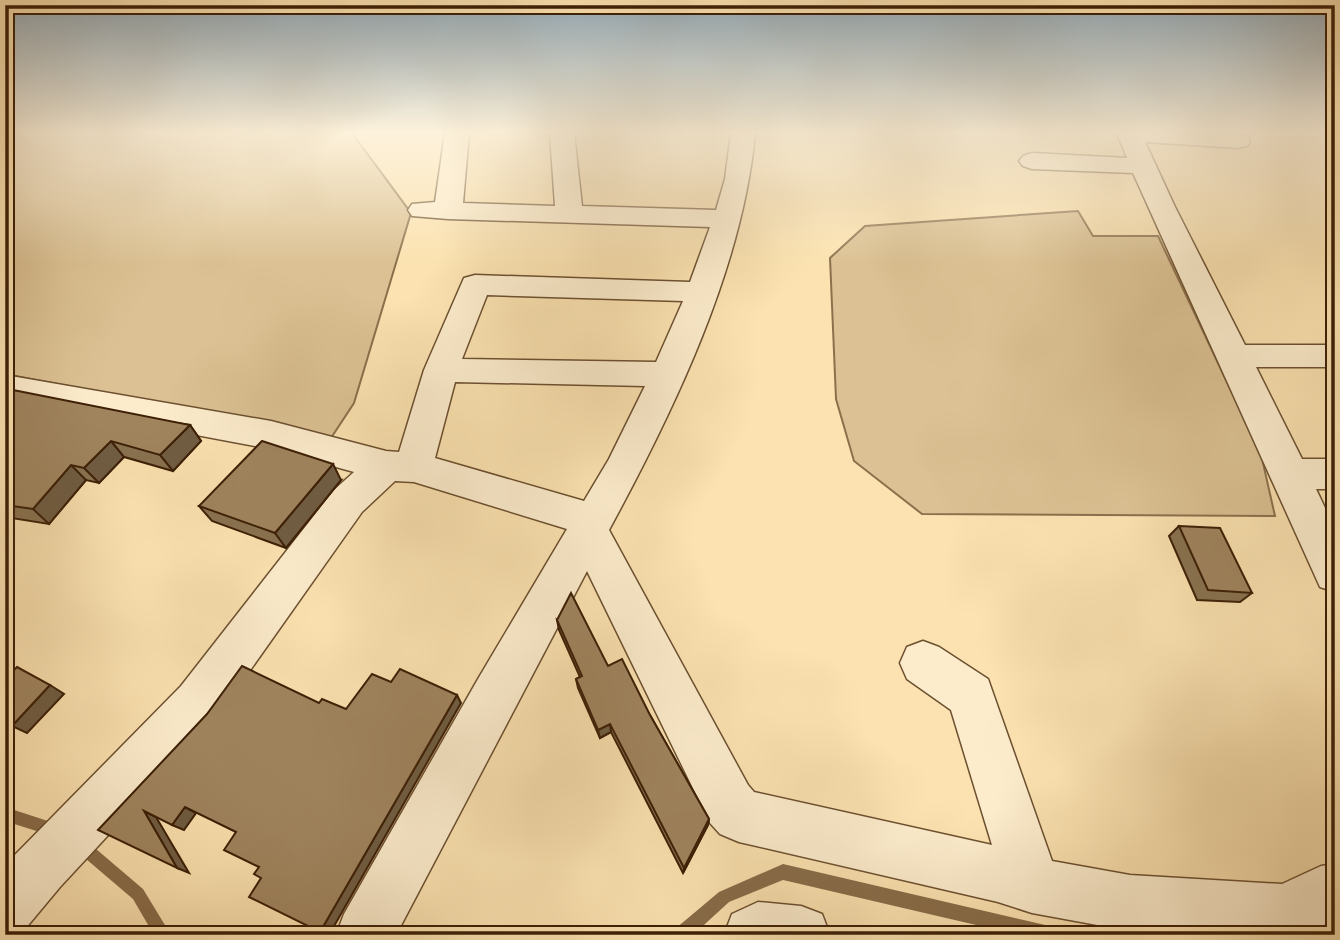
<svg xmlns="http://www.w3.org/2000/svg" width="1340" height="940" font-family="Vollkorn,serif">
  <rect width="100%" height="100%" fill="#fbe2b0"/>
  <filter id="stains"><feTurbulence type="fractalNoise" baseFrequency=".00286" numOctaves="4"/><feColorMatrix values="0 0 0 0 .2 0 0 0 0 .09 0 0 0 0 .02 0 0 0 .5 -.17"/></filter>
  <radialGradient id="worn" r=".72"><stop offset=".6" stop-color="#630" stop-opacity="0"/><stop offset="1" stop-color="#630" stop-opacity=".3"/></radialGradient>
  <!-- green -->
  <path fill="#dbc193" stroke="#8c704c" stroke-width="2" d="M5,133H352L411,213L354,403L329,441L253,421L5,374Z
    M1078,211L1093,236H1158L1261,454L1275,516L922,514L854,461L836,399L830,258L865,226Z"/>
  <g fill="none" stroke-linecap="round" stroke-linejoin="round">
    <!-- stream -->
    <path fill="#886c49" fill-rule="evenodd" d="M5,807L57,824L59,829L57,834L52,836L5,821Z
      M84,841L89,843L143,889L171,935H154L133,899L79,853L77,848L79,843Z
      M783,864L1054,927L1060,929L1062,935H1019L783,880L729,902L693,935H673L675,929L719,892Z"/>
    <defs>
      <path id="minor" d="M445,133H469L463,203L555,206L550,133H574L582,206L716,210L725,179L731,133H755C743,268 673,412 609,530L748,785L754,792L992,845L951,710L907,679L900,663L907,647L923,641L939,647L988,679L1052,861L1130,875L1282,884L1321,866L1335,864V920L1303,935H1181L1130,931L1032,913L998,902L739,842L720,834L710,823L587,571L396,935H336L344,914L478,679L567,529L414,482L395,481L362,512L215,720L60,887L25,929L5,935V865L181,686L334,490L354,472L271,449L5,399V375L271,421L386,451L399,452L424,370L464,278L475,275L690,282L710,227L448,219L412,216L408,210L412,204L435,202ZM487,295L683,301L656,362L462,359ZM455,382L645,386L609,459L584,501L435,458Z
        M1117,133H1221L1247,136L1250,141L1247,146L1238,148L1145,142L1175,207L1245,345H1335V367H1256L1302,459H1335V489H1316L1335,529V592L1320,587L1133,173L1032,169L1023,166L1019,161L1023,156L1032,153L1127,158Z
        M758,902L801,906L822,914L830,935H724L732,914Z"/>
    </defs>
    <!-- minor casing -->
    <use href="#minor" stroke="#6c5030" stroke-width="3"/>
    <!-- minor -->
    <use href="#minor" fill="#fceccc" fill-rule="evenodd"/>
  </g>
  <!-- wall -->
  <path fill="#897251" stroke="#3c1f06" stroke-width="2" d="M5,397L190,425L201,441L173,471L124,457L99,483L86,480L49,524L5,517Z
    M341,480L286,548L212,521L199,506Z
    M1179,526L1252,593L1240,602L1197,600L1169,536Z
    M557,620L608,666L650,715L709,819L708,825L683,873L611,732L600,738L578,688L576,679L580,677L559,630Z"/>
  <!-- shaded-wall -->
  <path fill="#6f5c42" stroke="#3c1f06" stroke-width="2" d="M190,425L201,441L173,471L160,455Z
    M111,441L124,457L99,483L84,468Z
    M333,464L341,480L286,548L275,533Z
    M71,465L86,480L49,524L33,509Z
    M50,685L64,694L27,733L12,726Z
    M457,695L461,703L329,935L320,932Z
    M610,724L611,732L600,738L598,730Z
    M185,807L196,813L184,830L172,825Z
    M144,811L156,817L189,873L177,868Z
    M709,819L708,825L683,873L684,868Z"/>
  <!-- building -->
  <path fill="#9f845e" stroke="#3c1f06" stroke-width="2" d="M13,390L190,425L160,455L111,441L84,468L71,465L33,509L5,505V397Z
    M262,441L333,464L275,533L199,506Z
    M1179,526L1220,528L1252,593L1208,590Z
    M571,593L608,666L622,659L650,715L709,819L684,868L610,724L598,730L576,679L582,676L557,620Z
    M242,666L319,703L322,699L346,709L372,674L391,682L400,669L457,695L320,932L249,897L261,878L254,874L259,867L224,850L236,832L185,807L172,825L144,811L177,868L98,830L207,714Z
    M17,667L50,685L12,726L5,722V679Z"/>
  <!-- sky -->
  <linearGradient id="sky" x2="0" y2="1"><stop stop-color="#95acba"/><stop offset="0.5" stop-color="#fdf2db"/><stop offset="1" stop-color="#fdf2db" stop-opacity="0"/></linearGradient>
  <rect width="1340" height="264" fill="url(#sky)"/>
  <!-- margin -->
  <rect width="1340" height="940" fill="none" stroke="#fbe2b0" stroke-width="28"/>
  <rect x="7" y="7" width="1326" height="926" fill="none" stroke="#3c1f06" stroke-width="3.5"/>
  <rect x="14" y="14" width="1312" height="912" fill="none" stroke="#3c1f06" stroke-width="2"/>
  <rect width="100%" height="100%" filter="url(#stains)"/>
  <rect width="100%" height="100%" fill="url(#worn)"/>
</svg>
